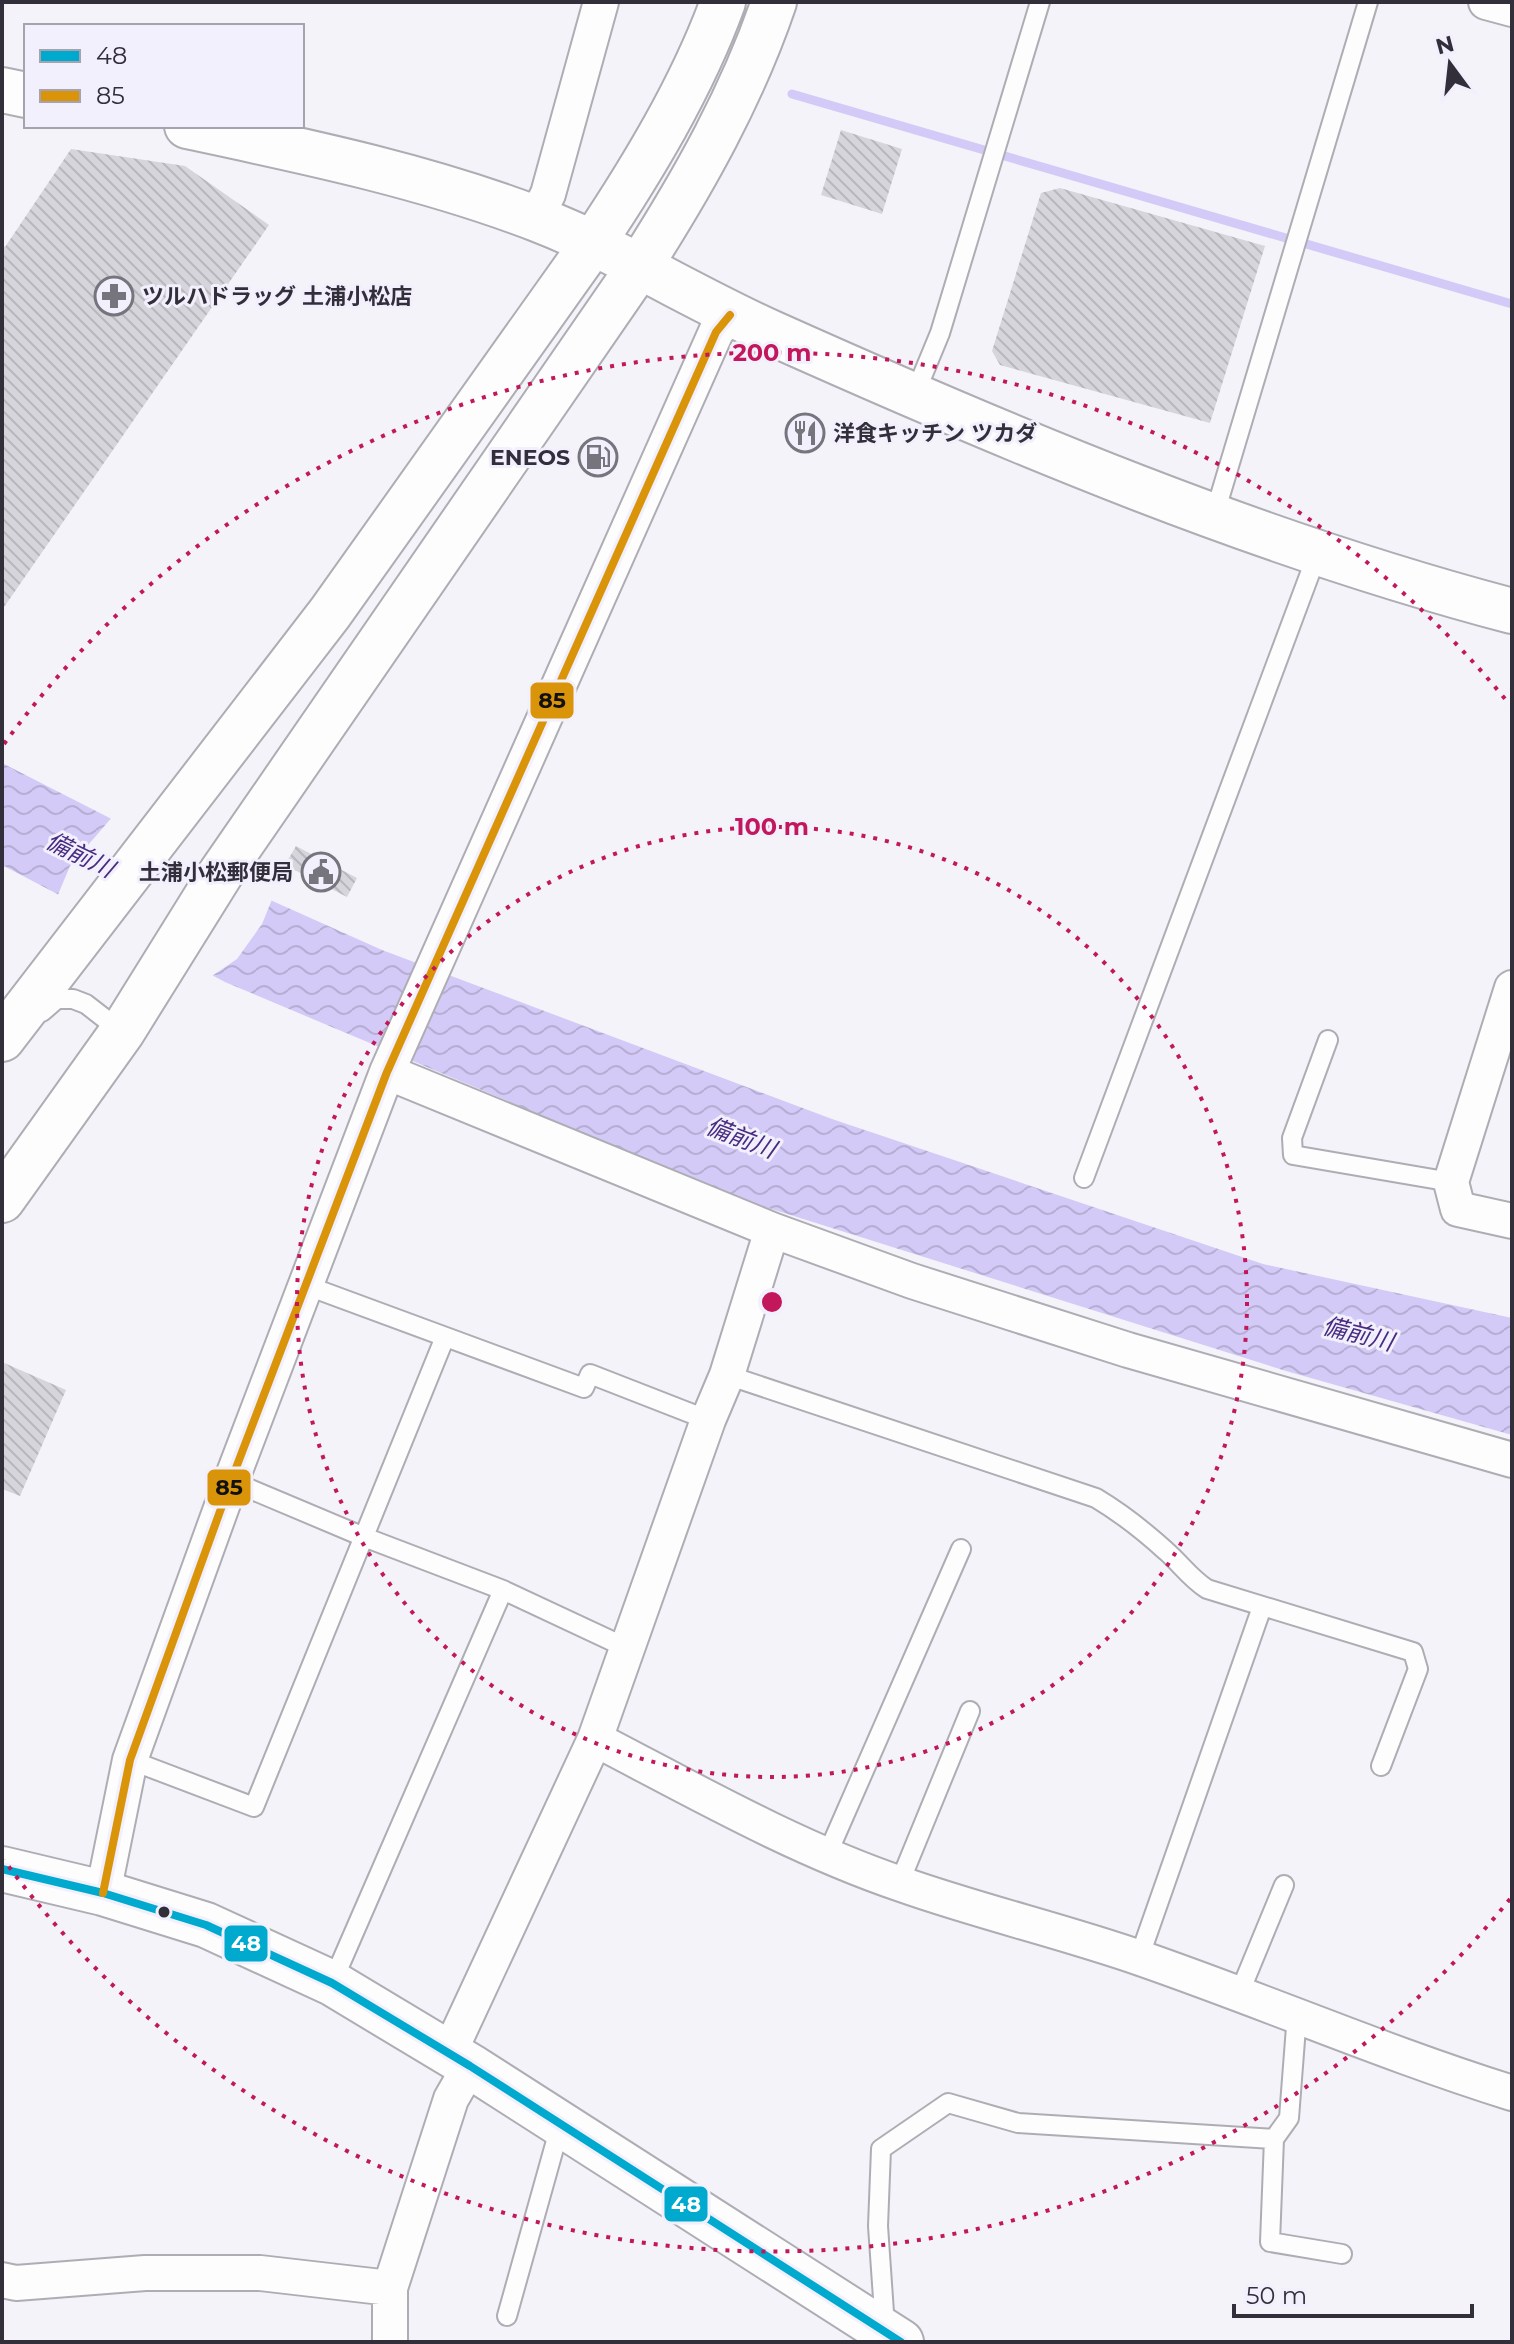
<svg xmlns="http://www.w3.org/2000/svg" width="1514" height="2344" font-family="Montserrat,'Noto Sans JP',sans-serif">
  <defs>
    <pattern id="water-waves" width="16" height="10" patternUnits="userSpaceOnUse" patternTransform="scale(2)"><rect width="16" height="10" fill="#d4caf7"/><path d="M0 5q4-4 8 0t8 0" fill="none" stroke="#b6aed4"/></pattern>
    <pattern id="building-back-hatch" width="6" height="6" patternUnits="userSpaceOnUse" patternTransform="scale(2)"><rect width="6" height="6" fill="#d6d5dc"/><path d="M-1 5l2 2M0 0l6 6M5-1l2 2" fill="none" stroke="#b8b7be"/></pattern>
  </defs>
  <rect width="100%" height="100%" fill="#f4f3f9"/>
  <!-- water -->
  <path fill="url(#water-waves)" d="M2,763L268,899L382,950L832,1119L1263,1264L1512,1318V1435L1286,1371L740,1199L225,982L2,865Z"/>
  <!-- pier -->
  <path fill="#f4f3f9" d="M114,815L273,897L262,924L237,959L209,978L57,897L70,866Z"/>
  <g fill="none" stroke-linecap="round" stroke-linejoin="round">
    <!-- stream -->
    <path stroke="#d4caf7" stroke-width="9" d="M792,94L1512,304"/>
  </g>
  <!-- building -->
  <path fill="url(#building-back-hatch)" d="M841,130L902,149L882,214L821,195Z
    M71,149L185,166L269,225L2,610V245L5,247Z
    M1060,188L1265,246L1210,423L1000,365L992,351L1041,193Z
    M296,846L357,878L347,897L285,865Z
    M2,1362L66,1390L20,1496L2,1489Z"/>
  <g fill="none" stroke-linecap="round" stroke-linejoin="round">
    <defs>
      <path id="lane" d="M914,396L940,333L1040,2
        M1214,516L1368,2
        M42,1012L57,999H73L86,1004L122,1032
        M1328,1040L1292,1138L1293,1155L1451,1182
        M1084,1178L1318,552
        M305,1285L584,1388L590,1374L708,1420
        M727,1375L1096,1498C1121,1513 1144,1531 1166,1551C1181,1564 1190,1578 1207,1589L1413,1652L1418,1669L1381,1766
        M231,1481L364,1537L503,1590L629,1649
        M130,1760L254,1807L445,1337
        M827,1855L961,1549
        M899,1884L970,1711
        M1139,1958L1262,1607
        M332,1983L503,1590
        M1239,1994L1284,1885
        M1297,2014L1289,2118L1274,2139L1270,2242L1342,2254
        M507,2316L561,2123
        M885,2327L878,2226L881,2149L948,2103L1018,2123L1274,2139"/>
      <path id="street" d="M1486,2L1512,9
        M535,219L548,194L601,2
        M1512,988L1451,1182L1458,1209L1512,1221
        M387,1072L772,1230L912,1281L1128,1350L1512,1460
        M595,1739C695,1791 795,1848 901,1884C980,1912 1063,1931 1143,1959C1267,2002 1387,2054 1512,2093
        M103,1893L130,1760L231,1481L387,1072L716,332L730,315
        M449,2053L595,1739L708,1420L727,1375L772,1230
        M2,2280L16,2283L145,2273H260L390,2288
        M390,2342V2288L451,2099L470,2066"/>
      <path id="secondary" d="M2,90L26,95
        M187,126C304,151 425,176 537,219C620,251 693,298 774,334C1013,441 1258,544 1512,611
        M2,1039L330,613L593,243C643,168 692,87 723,2
        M2,1200L122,1032L221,873L641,264C694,181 742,96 774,2
        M2,1869L103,1893L206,1925L332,1983L470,2066L901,2342"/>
    </defs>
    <!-- lane casing -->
    <use href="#lane" stroke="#aeadb4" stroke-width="22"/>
    <!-- street casing -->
    <use href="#street" stroke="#aeadb4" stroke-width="38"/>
    <!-- secondary casing -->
    <use href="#secondary" stroke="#aeadb4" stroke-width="48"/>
    <!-- lane -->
    <use href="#lane" stroke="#fdfdfe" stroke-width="18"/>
    <!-- street -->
    <use href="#street" stroke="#fdfdfe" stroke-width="34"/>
    <!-- secondary -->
    <use href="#secondary" stroke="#fdfdfe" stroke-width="44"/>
    <defs>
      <path id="bus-1" d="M2,1869L103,1893L206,1925L332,1983L470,2066L901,2342"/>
      <path id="bus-2" d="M103,1893L130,1760L231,1481L387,1072L716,332L730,315"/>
    </defs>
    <!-- bus-1 casing -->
    <use href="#bus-1" stroke="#f2f0fc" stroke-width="14"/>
    <!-- bus-2 casing -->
    <use href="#bus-2" stroke="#f2f0fc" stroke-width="14"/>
    <!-- bus-1 -->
    <use href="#bus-1" stroke="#00a9ce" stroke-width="8"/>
    <!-- bus-2 -->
    <use href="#bus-2" stroke="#d99409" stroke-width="8"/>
  </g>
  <!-- distance rings -->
  <g fill="none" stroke="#c2185b" stroke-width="4" stroke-dasharray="4 8">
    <circle cx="772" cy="1302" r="475"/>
    <path d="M1510 1899A949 949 0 0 1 4 1860M4 744A949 949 0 0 1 1510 705"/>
  </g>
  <!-- icons -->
  <defs>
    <symbol id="pharmacy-ring" viewBox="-11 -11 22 22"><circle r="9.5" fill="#f2f0fc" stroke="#76747d" stroke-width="1.5"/><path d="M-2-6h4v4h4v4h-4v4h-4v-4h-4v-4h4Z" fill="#76747d"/></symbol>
    <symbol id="restaurant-ring" viewBox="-11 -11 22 22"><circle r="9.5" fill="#f2f0fc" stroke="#76747d" stroke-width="1.5"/><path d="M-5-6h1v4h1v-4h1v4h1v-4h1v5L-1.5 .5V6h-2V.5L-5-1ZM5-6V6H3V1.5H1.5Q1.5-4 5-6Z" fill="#76747d"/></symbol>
    <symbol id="fuel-ring" viewBox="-11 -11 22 22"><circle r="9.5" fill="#f2f0fc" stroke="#76747d" stroke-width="1.5"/><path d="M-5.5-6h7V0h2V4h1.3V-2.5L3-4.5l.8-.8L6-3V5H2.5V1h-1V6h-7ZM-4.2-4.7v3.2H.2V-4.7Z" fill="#76747d"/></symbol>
    <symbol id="civic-ring" viewBox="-11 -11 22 22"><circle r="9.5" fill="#f2f0fc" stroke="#76747d" stroke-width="1.5"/><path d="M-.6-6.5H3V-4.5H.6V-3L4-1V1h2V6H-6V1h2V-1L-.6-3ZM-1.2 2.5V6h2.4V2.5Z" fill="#76747d"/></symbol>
  </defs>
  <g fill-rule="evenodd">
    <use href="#pharmacy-ring" x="92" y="274" width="44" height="44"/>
    <use href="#restaurant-ring" x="783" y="411" width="44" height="44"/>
    <use href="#fuel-ring" x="576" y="435" width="44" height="44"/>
    <use href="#civic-ring" x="299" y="850" width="44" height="44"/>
  </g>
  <!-- markers -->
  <circle fill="#322f3a" stroke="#f2f0fc" stroke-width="3" cx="164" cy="1912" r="7"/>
  <g text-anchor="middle" stroke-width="6" stroke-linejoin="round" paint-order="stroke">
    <!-- poi labels -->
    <g font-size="22" font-weight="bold" fill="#322f3a" stroke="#f2f0fc" text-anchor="start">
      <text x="142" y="304">ツルハドラッグ 土浦小松店</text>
      <text x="833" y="441">洋食キッチン ツカダ</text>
      <text x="570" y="465" text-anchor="end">ENEOS</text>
      <text x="293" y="880" text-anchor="end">土浦小松郵便局</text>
    </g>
    <!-- water labels -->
    <g font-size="24" font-style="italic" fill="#492c81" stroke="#f2f0fc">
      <text transform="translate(80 855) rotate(26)" y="8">備前川</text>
      <text transform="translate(741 1138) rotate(21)" y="8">備前川</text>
      <text transform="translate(1358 1334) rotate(14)" y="8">備前川</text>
    </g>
  </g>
  <circle cx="772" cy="1302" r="12" fill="#c2185b" stroke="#f2f0fc" stroke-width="4"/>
  <g font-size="24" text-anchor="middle" font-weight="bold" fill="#c2185b" stroke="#f2f0fc" stroke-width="6" stroke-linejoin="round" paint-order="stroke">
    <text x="772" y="361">200 m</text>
    <text x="772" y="835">100 m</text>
  </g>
  <g stroke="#f2f0fc" stroke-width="3">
    <rect x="529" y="681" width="46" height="39" rx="8" fill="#d99409"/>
    <rect x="206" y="1468" width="46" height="39" rx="8" fill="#d99409"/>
    <rect x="223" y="1924" width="46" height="39" rx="8" fill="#00a9ce"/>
    <rect x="663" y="2185" width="46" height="38" rx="8" fill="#00a9ce"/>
  </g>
  <g font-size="22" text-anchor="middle" font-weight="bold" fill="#fff">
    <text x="246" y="1951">48</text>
    <text x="686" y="2212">48</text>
  </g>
  <g font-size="22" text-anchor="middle" font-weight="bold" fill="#111">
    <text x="552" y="708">85</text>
    <text x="229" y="1495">85</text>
  </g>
  <!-- border -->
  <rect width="1514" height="2344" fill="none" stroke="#322f3a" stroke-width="8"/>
  <!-- legend -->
  <rect x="24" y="24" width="280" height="104" fill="#f2f0fc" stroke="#a5a3ae" stroke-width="2"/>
  <rect x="40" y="50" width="40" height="12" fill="#00a9ce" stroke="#a5a3ae" stroke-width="2"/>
  <text x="96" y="64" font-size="24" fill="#322f3a">48</text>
  <rect x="40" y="90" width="40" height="12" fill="#d99409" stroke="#a5a3ae" stroke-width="2"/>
  <text x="96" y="104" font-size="24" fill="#322f3a">85</text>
  <!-- north arrow -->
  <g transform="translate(1450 64) rotate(345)" stroke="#f2f0fc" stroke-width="6" paint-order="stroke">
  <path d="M0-6L14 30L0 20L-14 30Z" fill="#322f3a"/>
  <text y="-12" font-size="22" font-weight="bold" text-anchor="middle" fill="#322f3a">N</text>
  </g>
  <!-- scale -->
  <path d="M1234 2304v12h238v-12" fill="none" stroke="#322f3a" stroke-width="4"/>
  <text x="1246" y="2304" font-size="24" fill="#322f3a" stroke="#f2f0fc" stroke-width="6" paint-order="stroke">50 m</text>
</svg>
